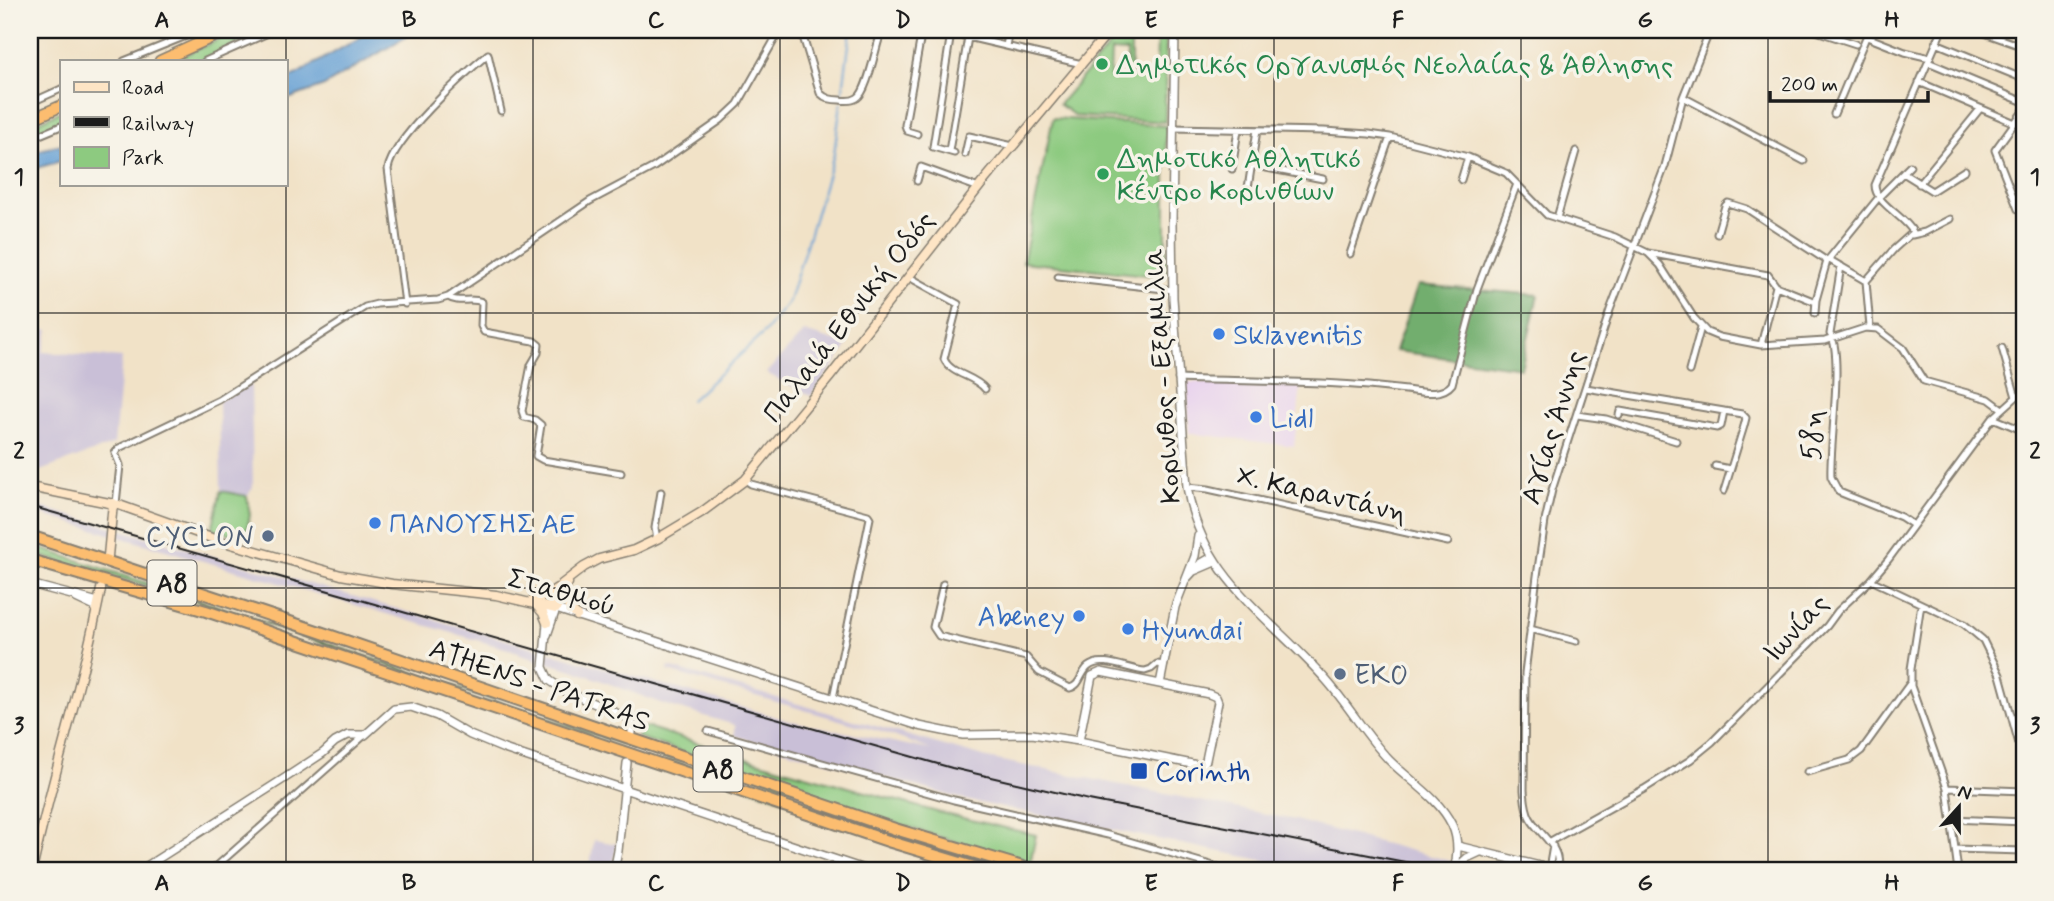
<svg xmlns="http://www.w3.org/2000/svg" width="2054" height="901" font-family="Mynerve,sans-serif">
  <rect width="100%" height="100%" fill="#f7f3e8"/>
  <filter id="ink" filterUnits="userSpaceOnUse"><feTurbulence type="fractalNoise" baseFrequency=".0143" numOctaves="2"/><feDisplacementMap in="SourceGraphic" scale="14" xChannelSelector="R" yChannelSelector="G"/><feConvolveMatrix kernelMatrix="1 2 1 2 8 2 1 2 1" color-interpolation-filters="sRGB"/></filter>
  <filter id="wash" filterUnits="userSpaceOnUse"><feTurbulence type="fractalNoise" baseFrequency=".00686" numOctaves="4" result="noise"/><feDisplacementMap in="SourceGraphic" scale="28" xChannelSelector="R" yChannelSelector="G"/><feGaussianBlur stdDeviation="1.57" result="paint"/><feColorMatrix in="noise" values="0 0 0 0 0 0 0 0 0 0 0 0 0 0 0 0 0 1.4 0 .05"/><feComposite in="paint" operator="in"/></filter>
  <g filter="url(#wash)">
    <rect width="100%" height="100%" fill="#f1e2c7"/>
    <!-- built -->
    <path fill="#e8d2ee" d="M1187,382L1301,385L1294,446L1189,433Z"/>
    <!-- industrial -->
    <path fill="#c9bfd7" d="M30,327L49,330L43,352L122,358L114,444L40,471H30Z
      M804,332L848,345L811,396L766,373Z
      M251,383L253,487L247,496L221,491L219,401Z
      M30,504L787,720L931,750L885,733L668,671L669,667L987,758L1295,820L1488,871H1316L970,801L735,736V725L663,704L573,670L520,655L518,652L30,511Z
      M594,840L617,844L612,871H589Z"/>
    <!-- green -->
    <path fill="#8dca80" stroke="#54734e" stroke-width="2" fill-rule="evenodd" d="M240,30H268L200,61H171Z
      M1122,31L1166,33L1165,122L1075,116L1059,104ZM1131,35L1157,38L1156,78L1131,76ZM1111,51L1127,52L1126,77H1110Z
      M61,111V123L30,137V126Z
      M1053,118L1166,126V277L1023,262Z
      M221,491L247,496L250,515L245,538L212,529Z
      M30,545L182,594L894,835L1016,871H1005L918,845L182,596L30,553Z
      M647,727L738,756L937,812L1036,835L1030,864L923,832L637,737L642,728Z"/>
    <!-- forest -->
    <path fill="#72ae6e" stroke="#476545" stroke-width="2" d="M1418,285L1538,295L1521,368L1395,351Z"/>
    <!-- water -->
    <path fill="#649fd4" stroke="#405e78" stroke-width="2" d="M373,30H417L324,86L285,100V81Z
      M61,144V161L30,170V153Z"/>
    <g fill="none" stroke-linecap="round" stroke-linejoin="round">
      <!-- stream -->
      <path stroke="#649fd4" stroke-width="2" d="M842,97L851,30
        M691,400L765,332L789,301L834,154L841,103"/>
    </g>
  </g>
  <g filter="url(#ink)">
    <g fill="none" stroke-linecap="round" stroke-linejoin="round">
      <defs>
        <path id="minor" d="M801,30L820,93C826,99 832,100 840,100C846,101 852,101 857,98C868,92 876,44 882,30
          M938,30L1082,64
          M1813,30L1856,44
          M1976,30L2024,47
          M2015,30L2024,33
          M951,33L933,147L954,153
          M1867,37L1905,52L1930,58
          M1936,43L2024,79
          M1006,46L1009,30
          M124,61L201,30
          M205,61L275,30
          M1928,62L2024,102
          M1919,82L2015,123
          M1683,97L1804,161
          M30,103L61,89
          M1834,114L1869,30
          M1173,128L1324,131L1369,134L1390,137L1468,157L1506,173L1547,215L1615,237L1648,253L1660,265L1694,318L1707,332L1719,337L1761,345L1825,341L1865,328L1878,329L1903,348L1924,381L1989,399L2001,408
          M917,134L907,131L905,125L922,30
          M30,139L61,126
          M949,151L968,37
          M965,154L969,136L1013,146
          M1251,165L1323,179
          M1232,169L1238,130
          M1903,173L1932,191L1965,170
          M1461,180L1468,157
          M917,181L921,167L979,188
          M1919,184L1980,109
          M1248,188L1257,130
          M2018,209L1995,150L2024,110
          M1557,218L1576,151
          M1717,234L1725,206L1728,203L1747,209L1827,261
          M1912,235L1925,232L1950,219
          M1648,253L1768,275L1776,286
          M1350,254L1390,137
          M1828,259L1866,281
          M1841,266L1830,334C1844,351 1829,449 1831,477L1839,492L1901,517L1913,525
          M909,277L958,304L944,359C951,375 974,375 985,389
          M1058,277L1173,290
          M1866,281L1894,249L1913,232C1905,216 1875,204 1875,185L1942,30
          M1866,281L1870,327
          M1776,286L1813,301L1816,300L1827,261L1879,197L1910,166
          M448,297C459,304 470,297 482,302L481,326L484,332L534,341L539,345L538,353L531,365L522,411L524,417L535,420L541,425L536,456L543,460L621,473
          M405,304L388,169C393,139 463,75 488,54L501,111
          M1815,313L1816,300
          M1761,345L1776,286
          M2002,348L2016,397
          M1689,371L1701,327
          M1178,379C1254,382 1331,380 1406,390C1421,392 1442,397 1452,384L1477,289L1517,184
          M1586,388L1742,414L1746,418L1744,426L1724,491
          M1577,415L1606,419L1676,441
          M1619,415L1620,411L1717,428L1721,426L1724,411
          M1993,418L2024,431
          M1715,466L1730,469
          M745,480L751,484L868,515L870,518L833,698
          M1187,487L1208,489L1448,542
          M116,504L120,465L115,453L119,448L219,400L365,307L377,304L438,300L448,297L590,201L654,167L721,120L738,104L780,30
          M657,539L655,528L661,492
          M1871,580L1964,624L1983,640L2000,675L2024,762
          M943,584L933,627L939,636L1026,657L1039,672L1070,688C1081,685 1080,674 1088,667C1102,655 1129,670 1145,671L1151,669L1157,664L1164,665
          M1921,604L1911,669V686L1947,788L1958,871
          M1530,629L1576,641
          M708,731L954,800L1108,835L1231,871
          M1807,772L1849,760L1861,751L1911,682
          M1947,788L2024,791
          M1951,819L2024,822
          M1549,842L1644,789L1690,760L1712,742L1827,626L1838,611L1871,580L1888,560L1993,418L2024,390
          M1955,849L2023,851
          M1549,869L1553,846
          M211,871L365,735
          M1557,871C1562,846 1541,837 1530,818C1525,809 1525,800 1524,790L1525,673L1537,576L1545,521L1552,490L1610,310L1665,166L1683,97L1710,30"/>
        <path id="tertiary" d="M1175,30L1172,223L1173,298L1187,487C1202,579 1270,616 1327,681C1349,706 1366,736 1389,760C1410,781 1439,798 1452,825C1459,840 1458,855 1454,871
          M1194,571L1215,562
          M1188,577L1200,564L1212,557
          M30,584L98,602
          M76,598L97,608
          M550,607L547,623L543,667L549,680L565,691L628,718L632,723V733
          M547,635L556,609L919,726L963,735L1032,734L1079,741L1202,766L1206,760L1218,702L1216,697L1209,694L1101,672L1092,676L1079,741
          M1160,684L1175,607L1195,556L1198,536
          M1458,846L1560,871
          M1455,869L1467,858L1480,852
          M139,871L285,778L323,753L335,742L348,735H365L394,709L411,707L437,716L470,735L504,749L870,871
          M614,871L618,851L627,763"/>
        <path id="secondary" d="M30,487L119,505L217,540L341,575L392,584L496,595L556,609L568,583
          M108,556L113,503
          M563,592L568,606L577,616
          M532,601L545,596L557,588
          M536,605L543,613L547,623
          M550,607L562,584L584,567L599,559L634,550L657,539L702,512L745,480L829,378L983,182L1110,30
          M32,871C52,776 83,684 101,589"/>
        <path id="trunk" d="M160,61L228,30
          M30,120L61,106"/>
        <path id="motorway" d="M30,536L314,630L895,829L1036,871
          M30,560L206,611L891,842L987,871"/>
      </defs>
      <!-- minor casing -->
      <use href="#minor" stroke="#867f72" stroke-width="9"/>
      <!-- tertiary casing -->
      <use href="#tertiary" stroke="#867f72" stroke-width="10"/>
      <!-- secondary casing -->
      <use href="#secondary" stroke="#867f72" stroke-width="11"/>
      <!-- trunk casing -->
      <use href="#trunk" stroke="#867f72" stroke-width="13"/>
      <!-- motorway casing -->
      <use href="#motorway" stroke="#867f72" stroke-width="14"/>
      <!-- minor -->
      <use href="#minor" stroke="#fff" stroke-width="5"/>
      <!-- tertiary -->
      <use href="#tertiary" stroke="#fff" stroke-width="7"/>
      <!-- secondary -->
      <use href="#secondary" stroke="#fee5c5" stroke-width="8"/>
      <!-- trunk -->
      <use href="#trunk" stroke="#fcbd6f" stroke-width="10"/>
      <!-- motorway -->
      <use href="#motorway" stroke="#fcbd6f" stroke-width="10"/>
      <!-- rail -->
      <path stroke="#1c1c1c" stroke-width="2" d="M30,506L952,768L1089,800L1451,871"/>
    </g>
  </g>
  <!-- grid -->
  <path fill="none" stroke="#1c1c1c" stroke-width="2" stroke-opacity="0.55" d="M286,30V871M533,30V871M780,30V871M1027,30V871M1274,30V871M1521,30V871M1768,30V871M30,313H2024M30,588H2024"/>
  <!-- markers -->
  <g fill="#2e9e5b" stroke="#f7f3e8" stroke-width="2.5">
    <circle cx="1102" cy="64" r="7"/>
    <circle cx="1103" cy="174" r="7"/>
  </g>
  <g fill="#3f7fe0" stroke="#f7f3e8" stroke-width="2.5">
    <circle cx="1219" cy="334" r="7"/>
    <circle cx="1256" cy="417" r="7"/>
    <circle cx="375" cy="523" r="7"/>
    <circle cx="1079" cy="616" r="7"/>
    <circle cx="1128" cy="629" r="7"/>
  </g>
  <g fill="#5c6f8a" stroke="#f7f3e8" stroke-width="2.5">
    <circle cx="268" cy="536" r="7"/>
    <circle cx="1340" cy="674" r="7"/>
  </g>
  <rect fill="#1a4fb4" stroke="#f7f3e8" stroke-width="2.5" x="1130" y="762" width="18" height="18" rx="3.5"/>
  <g text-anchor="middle" stroke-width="7" stroke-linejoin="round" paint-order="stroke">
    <!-- shield labels -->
    <g fill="#f7f3e8" stroke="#5e5c59" stroke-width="2">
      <rect x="147.5" y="560.5" width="49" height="45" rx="5"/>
      <rect x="693.5" y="746.5" width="49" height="45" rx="5"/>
    </g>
    <g font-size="26" font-weight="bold" fill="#1c1c1c">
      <text x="172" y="592">Α8</text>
      <text x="718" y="778">Α8</text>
    </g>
    <!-- leisure labels -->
    <g font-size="28" fill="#27864d" stroke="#f7f3e8" text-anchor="start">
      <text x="1116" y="74">Δημοτικός Οργανισμός Νεολαίας &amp; Άθλησης</text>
      <text x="1117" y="168">Δημοτικό Αθλητικό<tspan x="1117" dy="32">Κέντρο Κορινθίων</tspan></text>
    </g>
    <!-- street labels -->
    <g font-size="28" fill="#1c1c1c" stroke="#f7f3e8">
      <text transform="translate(848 316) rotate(-52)" y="10">Παλαιά Εθνική Οδός</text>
      <text transform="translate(1161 376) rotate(-94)" y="10">Κορινθος - Εξαμιλια</text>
      <text transform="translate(1552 427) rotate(-73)" y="10">Αγίας Άννης</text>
      <text transform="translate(1811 435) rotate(-87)" y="10">58η</text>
      <text transform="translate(1322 493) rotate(13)" y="10">Χ. Καραντάνη</text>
      <text transform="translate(562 591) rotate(16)" y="10">Σταθμού</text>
      <text transform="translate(1795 627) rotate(-47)" y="10">Ιωνίας</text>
      <text transform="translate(540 684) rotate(19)" y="10">ATHENS - PATRAS</text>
    </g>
    <!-- shop labels -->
    <g font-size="28" fill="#366cbe" stroke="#f7f3e8" text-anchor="start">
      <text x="1233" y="344">Sklavenitis</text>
      <text x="1270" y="427">Lidl</text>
      <text x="389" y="533">ΠΑΝΟΥΣΗΣ ΑΕ</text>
      <text x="1065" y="626" text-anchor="end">Abeney</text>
      <text x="1142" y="639">Hyundai</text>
    </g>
    <!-- service labels -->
    <g font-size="28" fill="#4e5e75" stroke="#f7f3e8" text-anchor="end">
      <text x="254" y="546">CYCLON</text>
      <text x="1354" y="684" text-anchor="start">EKO</text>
    </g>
    <!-- transit labels -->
    <g font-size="28" fill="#164399" stroke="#f7f3e8" text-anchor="start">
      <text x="1155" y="781">Corinth</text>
    </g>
  </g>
  <!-- margin -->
  <rect width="2054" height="901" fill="none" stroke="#f7f3e8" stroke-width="77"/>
  <!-- legend -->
  <rect x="60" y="60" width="228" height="126" fill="#f7f3e8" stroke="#9f9d96" stroke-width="2"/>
  <rect x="74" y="82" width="35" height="10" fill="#fee5c5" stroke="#9f9d96" stroke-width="2"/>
  <text x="122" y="94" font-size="21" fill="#1c1c1c">Road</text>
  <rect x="74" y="117" width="35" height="10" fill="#1c1c1c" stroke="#9f9d96" stroke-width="2"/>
  <text x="122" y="130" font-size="21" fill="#1c1c1c">Railway</text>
  <rect x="74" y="147" width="35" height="21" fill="#8dca80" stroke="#9f9d96" stroke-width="2"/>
  <text x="122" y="164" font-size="21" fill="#1c1c1c">Park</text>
  <!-- north arrow -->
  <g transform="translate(1959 807) rotate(21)" stroke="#f7f3e8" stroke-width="5" paint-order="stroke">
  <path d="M0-5L12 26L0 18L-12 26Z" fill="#1c1c1c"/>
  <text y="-10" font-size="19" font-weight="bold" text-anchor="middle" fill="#1c1c1c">N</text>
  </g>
  <!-- scale -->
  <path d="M1770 91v10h158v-10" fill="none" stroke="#1c1c1c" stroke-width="3.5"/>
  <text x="1781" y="91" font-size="21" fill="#1c1c1c" stroke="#f7f3e8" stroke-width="5" paint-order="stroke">200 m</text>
  <rect x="38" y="38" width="1978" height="824" fill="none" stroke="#1c1c1c" stroke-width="2.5"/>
  <g font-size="23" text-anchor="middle" font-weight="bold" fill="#1c1c1c">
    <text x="162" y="27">A</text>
    <text x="409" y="27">B</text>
    <text x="656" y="27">C</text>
    <text x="903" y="27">D</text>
    <text x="1151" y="27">E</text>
    <text x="1398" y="27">F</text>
    <text x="1645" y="27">G</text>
    <text x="1892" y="27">H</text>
    <text x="19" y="184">1</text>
    <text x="2035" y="184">1</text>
    <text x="19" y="458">2</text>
    <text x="2035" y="458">2</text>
    <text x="19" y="733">3</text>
    <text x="2035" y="733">3</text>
    <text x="162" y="890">A</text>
    <text x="409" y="890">B</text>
    <text x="656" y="890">C</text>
    <text x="903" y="890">D</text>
    <text x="1151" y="890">E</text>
    <text x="1398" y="890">F</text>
    <text x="1645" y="890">G</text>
    <text x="1892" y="890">H</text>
  </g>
</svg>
